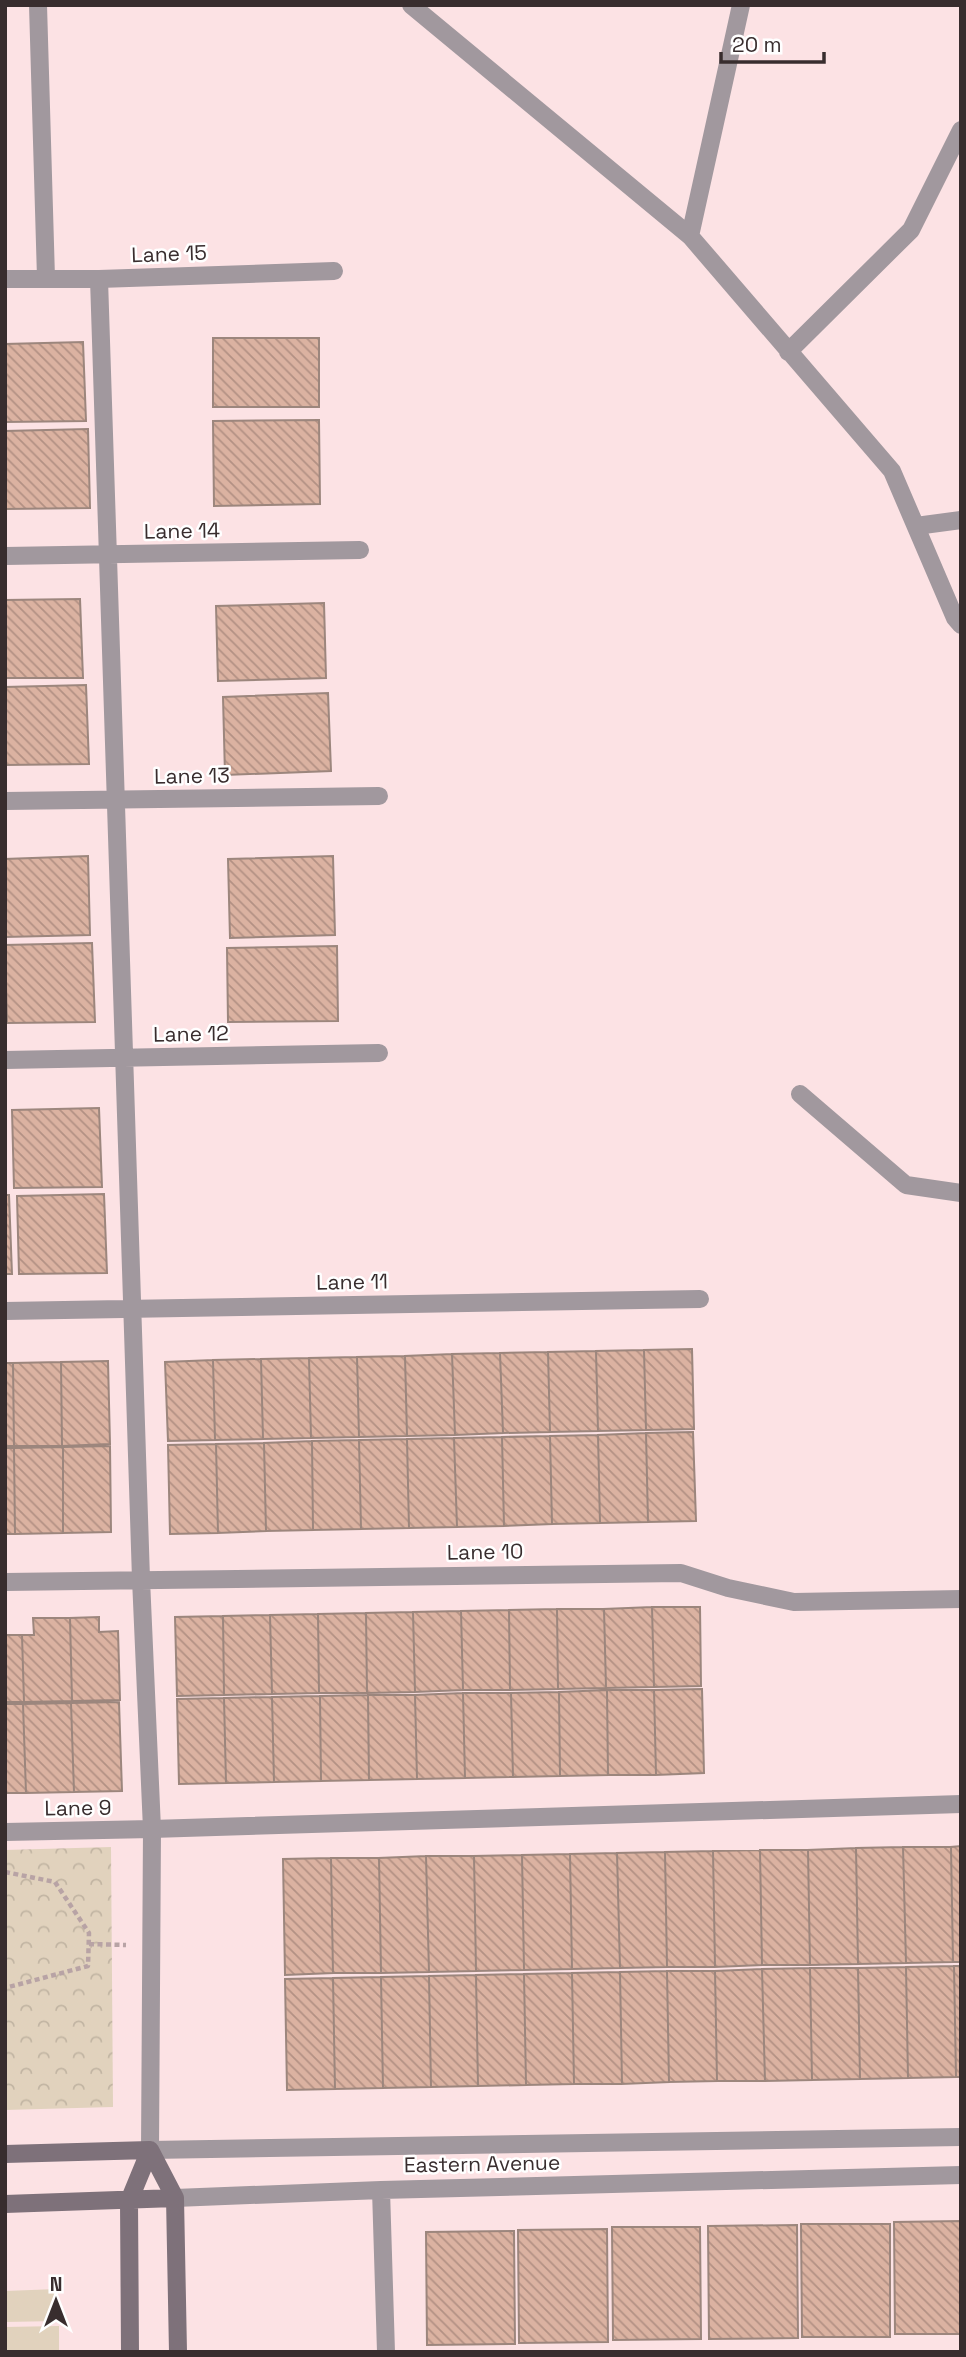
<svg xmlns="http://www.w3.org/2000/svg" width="966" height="2357" font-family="'Space Grotesk',sans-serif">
  <defs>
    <pattern id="forest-crowns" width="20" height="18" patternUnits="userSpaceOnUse" patternTransform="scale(1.75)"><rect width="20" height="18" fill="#e1d2bd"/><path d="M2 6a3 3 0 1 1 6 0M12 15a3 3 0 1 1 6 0" fill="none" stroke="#c2b5a3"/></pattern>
    <pattern id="building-back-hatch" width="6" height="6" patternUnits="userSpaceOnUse" patternTransform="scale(1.75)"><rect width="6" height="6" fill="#dbb2a1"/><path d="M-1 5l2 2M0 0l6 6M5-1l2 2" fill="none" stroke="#b39184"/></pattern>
  </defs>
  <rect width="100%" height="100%" fill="#fce2e4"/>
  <!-- grass -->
  <path fill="#e1d2bd" d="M57,2289L58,2321L5,2322V2291Z
    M59,2326V2352H5V2327Z"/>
  <!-- forest -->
  <path fill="url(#forest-crowns)" d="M111,1847L113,2107L5,2110V1850Z"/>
  <!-- building -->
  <path fill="url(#building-back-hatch)" stroke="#9c867d" stroke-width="2" d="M213,338H319V407H213Z
    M83,342L86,421L5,422V344Z
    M319,420L320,504L214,506L213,421Z
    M88,429L90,508L5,509V431Z
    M80,599L83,678H5V600Z
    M324,603L326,678L218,681L216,606Z
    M86,685L89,764L5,765V687Z
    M328,693L331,771L225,775L223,697Z
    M88,856L90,935L5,937V859Z
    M333,856L335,935L230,938L228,859Z
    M92,943L95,1022L7,1023L5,945Z
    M337,946L338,1021L228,1022L227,948Z
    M99,1108L102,1187L14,1188L12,1110Z
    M104,1194L107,1273L19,1274L17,1196Z
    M5,1195H9L12,1274H5Z
    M692,1349L694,1429L646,1430L644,1350Z
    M644,1350L646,1430L598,1431L596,1351Z
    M596,1351L598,1431L550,1432L548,1352Z
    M548,1352L550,1432L503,1433L500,1353Z
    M500,1353L503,1433L455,1435L452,1354Z
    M452,1354L455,1435L407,1436L405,1356Z
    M405,1356L407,1436L359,1437L357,1357Z
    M357,1357L359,1437L311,1438L309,1358Z
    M309,1358L311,1438L263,1439L261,1359Z
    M261,1359L263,1439L215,1440L213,1360Z
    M213,1360L215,1440L168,1441L165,1362Z
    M108,1361L110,1444L62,1446L61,1362Z
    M61,1362L62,1446H14L13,1363Z
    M5,1363H13L14,1446H5Z
    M693,1432L696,1521L648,1522L646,1433Z
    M646,1433L648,1522L600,1523L598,1435Z
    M598,1435L600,1523L552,1524L550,1436Z
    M550,1436L552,1524L504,1526L502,1437Z
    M502,1437L504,1526L457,1527L454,1438Z
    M454,1438L457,1527L409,1528L407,1439Z
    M407,1439L409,1528L361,1529L359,1440Z
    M359,1440L361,1529L313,1530L312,1441Z
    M312,1441L313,1530L266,1531L264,1443Z
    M264,1443L266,1531L218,1533L216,1444Z
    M216,1444L218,1533L170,1534L168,1445Z
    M110,1446L111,1532L63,1533V1447Z
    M63,1447V1533L15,1534L14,1448Z
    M5,1448H14L15,1534H5Z
    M652,1607L654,1687L606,1688L604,1609Z
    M652,1607H700L701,1686L654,1687Z
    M557,1609L558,1689L510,1690L509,1610Z
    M557,1609H604L606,1688L558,1689Z
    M509,1610L510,1690H463L461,1611Z
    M461,1611L463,1690L415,1692L413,1612Z
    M413,1612L415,1692L367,1693L366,1613Z
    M366,1613L367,1693H319L318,1614Z
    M318,1614L319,1693L272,1694L270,1615Z
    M270,1615L272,1694L224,1695L223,1616Z
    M223,1616L224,1695L177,1696L175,1617Z
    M99,1617V1632L118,1631L120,1700L72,1701L70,1618Z
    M33,1618H70L72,1701L24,1702L22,1635H34Z
    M5,1620L6,1635H22L24,1702H5Z
    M702,1689L704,1773L656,1775L654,1690Z
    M607,1690H654L656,1775H608Z
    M607,1690L608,1775L560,1776L559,1692Z
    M559,1692L560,1776L513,1777L511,1693Z
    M463,1693H511L513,1777L465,1778Z
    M463,1693L465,1778L417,1779L415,1695Z
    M368,1695H415L417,1779L369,1780Z
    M368,1695L369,1780L321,1781L320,1696Z
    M320,1696L321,1781L274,1782L272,1697Z
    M272,1697L274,1782L226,1783L224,1698Z
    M224,1698L226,1783L179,1784L177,1699Z
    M119,1702L122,1791L74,1792L71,1703Z
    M71,1703L74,1792L26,1793L23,1704Z
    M5,1704H23L26,1793H5Z
    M961,1846V1962H953L951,1847Z
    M903,1847L906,1963L858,1964L856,1848Z
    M903,1847H951L953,1962L906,1963Z
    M856,1848L858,1964L810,1965L808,1850Z
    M760,1850L762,1965L715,1967L713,1851Z
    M760,1850H808L810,1965H762Z
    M713,1851L715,1967H667L665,1852Z
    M665,1852L667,1967L620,1968L617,1853Z
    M617,1853L620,1968L572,1969L570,1854Z
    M570,1854L572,1969L524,1970L522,1855Z
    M522,1855L524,1970L476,1971L474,1856Z
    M426,1856L429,1972L381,1973L379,1858Z
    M426,1856H474L476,1971L429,1972Z
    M331,1858L333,1973L285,1975L283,1859Z
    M331,1858H379L381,1973H333Z
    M954,1966H961V2077H956Z
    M954,1966L956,2077L908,2078L906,1967Z
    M906,1967L908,2078L860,2079L858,1968Z
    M810,1968H858L860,2079L812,2080Z
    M810,1968L812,2080L765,2081L762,1969Z
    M762,1969L765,2081H717L715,1971Z
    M667,1971H715L717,2081L669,2082Z
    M667,1971L669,2082L622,2084L620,1972Z
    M620,1972L622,2084H574L572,1973Z
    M572,1973L574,2084L526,2085L524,1974Z
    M524,1974L526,2085L478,2086L476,1975Z
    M476,1975L478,2086L431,2087L429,1976Z
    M429,1976L431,2087L383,2088L381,1977Z
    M381,1977L383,2088L335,2089L333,1978Z
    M333,1978L335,2089L287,2090L285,1979Z
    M961,2221V2334H895L894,2222Z
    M801,2224H890V2337H802Z
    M797,2225L798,2338L709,2339L708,2226Z
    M612,2227H700L701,2339L613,2340Z
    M607,2229L608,2342L519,2343L518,2230Z
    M514,2231L515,2344L427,2345L426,2232Z"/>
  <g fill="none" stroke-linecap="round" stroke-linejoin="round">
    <!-- path -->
    <path stroke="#b8a3a5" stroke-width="4.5" stroke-dasharray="5 3.5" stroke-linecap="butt" d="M5,1872L55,1882L89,1933L88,1966L5,1988
      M89,1944L126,1945"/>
    <!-- street -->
    <path stroke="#a1989e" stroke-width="18" d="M38,5L46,278
      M411,5L690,236L892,471L955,618L961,625
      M690,236L741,5
      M5,279H99L334,271
      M99,279L141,1579L152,1829L150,2150L961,2137
      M788,352L911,230L961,130
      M916,526L961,520
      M5,556L360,550
      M5,801L379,796
      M5,1060L379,1053
      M800,1094L906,1185L961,1193
      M5,1311L700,1299
      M5,1582L681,1573L728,1588L794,1602L961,1599
      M5,1832L152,1829L961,1804
      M381,2190L386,2352
      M175,2198L381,2190L961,2175"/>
    <!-- secondary -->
    <path stroke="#7e717a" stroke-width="18" d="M150,2150L175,2198L178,2352
      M5,2154L150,2150
      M5,2204L175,2198
      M130,2352L129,2201L150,2150"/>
  </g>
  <g text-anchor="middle" stroke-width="5" stroke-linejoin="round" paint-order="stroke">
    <!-- street labels -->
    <g font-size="21" fill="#382d2e" stroke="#fff">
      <text transform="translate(169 254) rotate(-2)" y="7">Lane 15</text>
      <text transform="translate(182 531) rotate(-1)" y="7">Lane 14</text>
      <text transform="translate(192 776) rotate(-1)" y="7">Lane 13</text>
      <text transform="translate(191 1034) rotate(-1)" y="7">Lane 12</text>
      <text transform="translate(352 1282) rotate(-1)" y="7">Lane 11</text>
      <text transform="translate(485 1552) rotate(-1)" y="7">Lane 10</text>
      <text transform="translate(78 1808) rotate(-1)" y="7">Lane 9</text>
      <text transform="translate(482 2164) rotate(-1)" y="7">Eastern Avenue</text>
    </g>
  </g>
  <!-- border -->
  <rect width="966" height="2357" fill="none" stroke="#382d2e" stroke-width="14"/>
  <!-- north arrow -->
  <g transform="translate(56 2301)" stroke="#ffffff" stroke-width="5" paint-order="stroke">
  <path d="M0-5L12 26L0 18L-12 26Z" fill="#382d2e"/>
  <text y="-10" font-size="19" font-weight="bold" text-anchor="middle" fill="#382d2e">N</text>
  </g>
  <!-- scale -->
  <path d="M721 52v10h103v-10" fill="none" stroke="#382d2e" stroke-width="3.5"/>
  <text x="732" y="52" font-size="21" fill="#382d2e" stroke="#ffffff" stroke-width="5" paint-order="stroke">20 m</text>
</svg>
